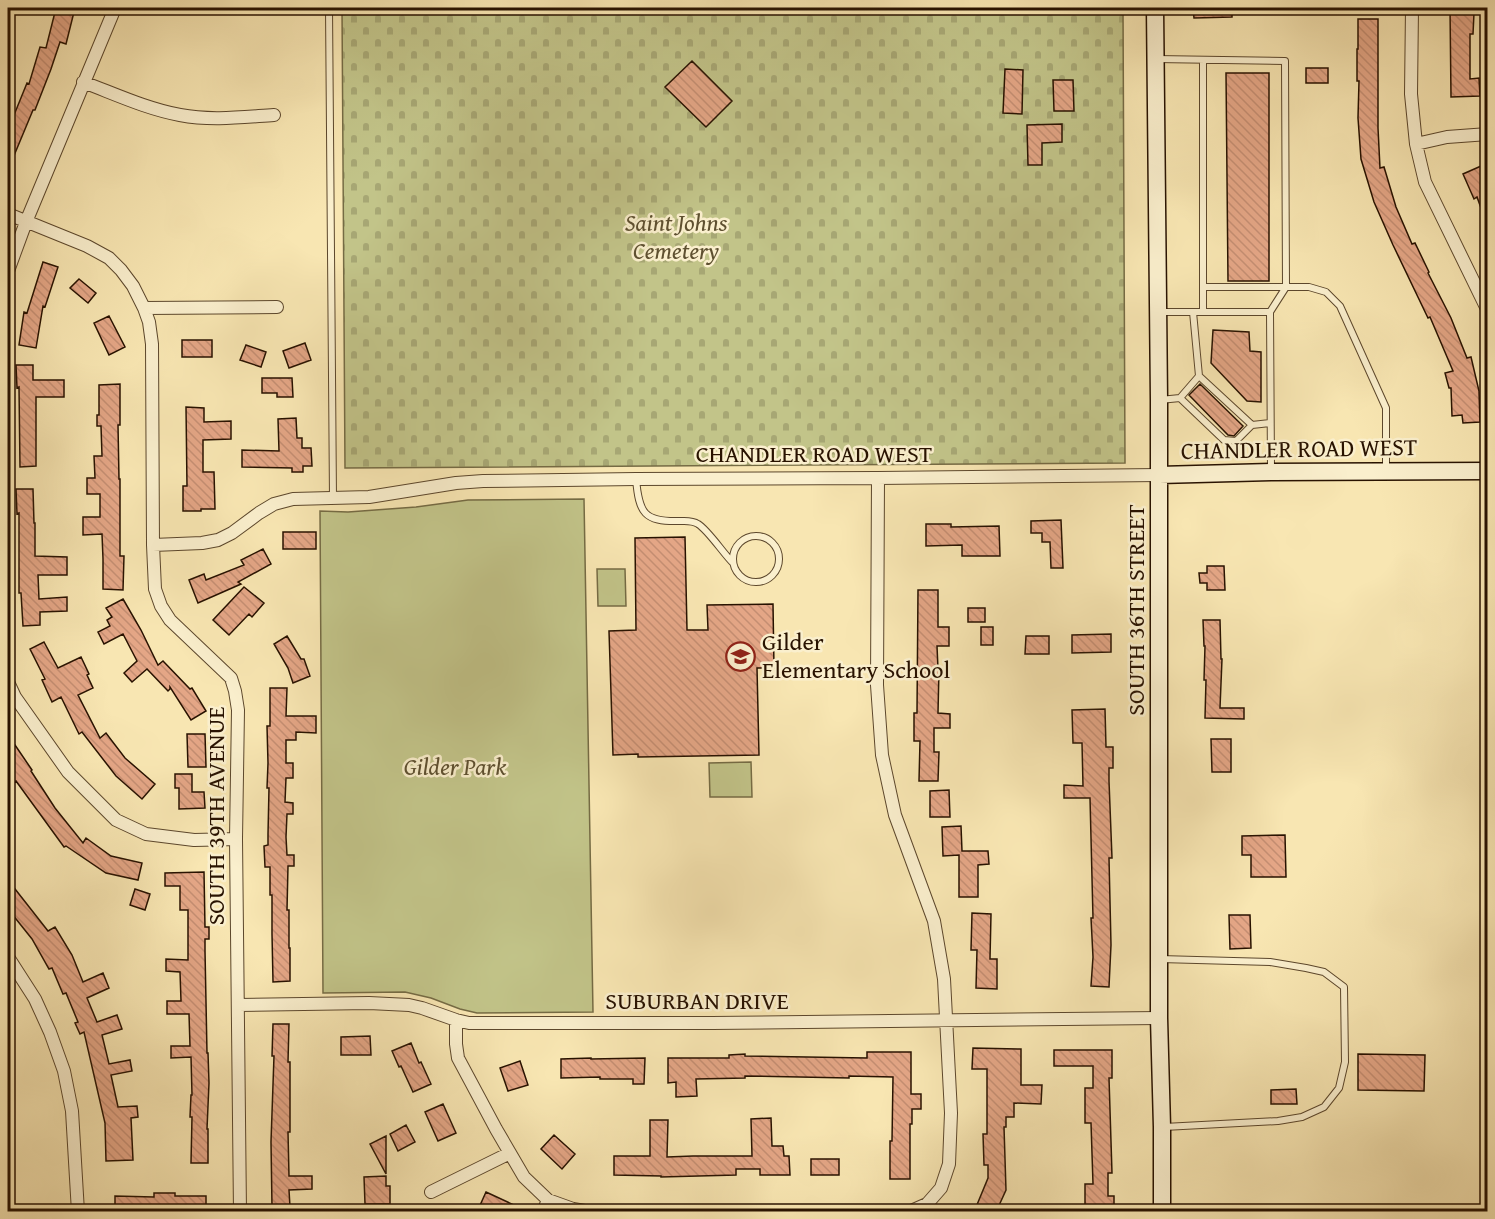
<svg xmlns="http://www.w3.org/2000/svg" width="1495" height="1219" font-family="'Gentium Book Plus',serif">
  <defs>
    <pattern id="cemetery-stones" width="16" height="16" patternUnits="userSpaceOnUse" patternTransform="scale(1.5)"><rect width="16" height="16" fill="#c2c489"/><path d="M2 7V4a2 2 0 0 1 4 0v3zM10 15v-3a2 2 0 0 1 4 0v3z" fill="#a7a774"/></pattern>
    <pattern id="building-back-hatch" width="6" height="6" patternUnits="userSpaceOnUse" patternTransform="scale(1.5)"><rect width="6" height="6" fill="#e4a686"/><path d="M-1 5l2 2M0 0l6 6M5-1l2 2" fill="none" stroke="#c48e72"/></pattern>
  </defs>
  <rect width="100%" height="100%" fill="#f8e6b2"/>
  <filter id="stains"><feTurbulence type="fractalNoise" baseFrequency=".00333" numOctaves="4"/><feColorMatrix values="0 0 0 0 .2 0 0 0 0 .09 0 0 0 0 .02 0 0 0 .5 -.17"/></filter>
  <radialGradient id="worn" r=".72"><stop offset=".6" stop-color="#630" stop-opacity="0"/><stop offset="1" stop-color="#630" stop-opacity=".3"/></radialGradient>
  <!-- green -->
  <path fill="#c2c489" stroke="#756b44" stroke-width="1.5" d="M584,499L593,1012L477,1013L460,1009L431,998L405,992L323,993L320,511L348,512L416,507L468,500Z
    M597,569H625L626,606H598Z
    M751,762L752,797H710L709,763Z"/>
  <!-- cemetery -->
  <path fill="url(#cemetery-stones)" stroke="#756b44" stroke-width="1.5" d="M342,8H1123L1125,463L345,468Z"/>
  <!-- building -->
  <path fill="url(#building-back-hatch)" stroke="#281200" stroke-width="1.5" d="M56,8H75L66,44L60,42L51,69L35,110H33L8,170V118L12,120L27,83L29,84L40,47L46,48Z
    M1193,8H1232V17L1194,18Z
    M1450,8H1468V13H1474L1473,34H1470V79L1479,78L1480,96L1451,97Z
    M1358,19H1378V128L1380,168L1384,167L1396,207L1412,244L1415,243L1429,272L1428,273L1451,318L1467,358L1471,357L1479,391L1480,422L1463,423L1462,415L1452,416L1451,388H1449L1445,373L1453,371L1430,317L1428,318L1393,245L1374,202L1361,159L1358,118L1359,81H1357V49H1358Z
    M692,61L732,101L706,127L665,87Z
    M1306,68H1328V83H1306Z
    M1005,69L1023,70L1022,114L1003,113Z
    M1226,73H1269V281H1228Z
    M1053,80H1073L1074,111H1054Z
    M1062,124V142L1042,143V165H1028L1027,125Z
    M1481,166L1488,181V221L1486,222L1477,197L1474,199L1463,174Z
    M43,262L58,267L45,307L43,306L36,348L19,345L24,312L27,313Z
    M79,279L96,293L88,303L70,288Z
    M109,316L125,347L109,355L94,323Z
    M1213,330L1249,332L1250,351L1261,352V402L1247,401L1211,363Z
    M182,340H212V357H182Z
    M305,343L311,360L289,368L283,351Z
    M246,345L266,352L261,367L240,360Z
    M16,365H33V380H64V397H36V466L20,467L19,387L17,388Z
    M262,378H292L293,397H277V393H262Z
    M120,384V425H118L119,479H120V556H124L123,590L103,589V559L102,534L83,535V517H100V494H87V478H95L94,456H102L101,426H97V415H99V385Z
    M1200,384L1243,426L1234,436L1228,435L1189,395Z
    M186,407L204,408V422L231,421V439L203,440V472H214L215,509H201V511H183V486H187Z
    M296,418L297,438H302V448H311L312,466H303V472H292V468L242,467V450L279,451L278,419Z
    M16,489H33L34,523H35V556L67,557V575H38L39,599L67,597V611L40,612V625L23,626L21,593H19V513L17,514Z
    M1061,520L1063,568H1051L1050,542H1042V533H1031V521Z
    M926,524H951V527L999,526L1000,556H962V545L926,546Z
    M283,532H316V549H283Z
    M685,537L687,630H708L707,605L773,604L774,668H757L759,755L638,757V754L613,755L609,631L636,630L635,538Z
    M263,549L271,564L238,582L241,584L198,603L189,580L204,574L206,580L244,565L241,560Z
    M1207,566H1224L1225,590H1207V583H1200L1199,573H1207Z
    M244,587L264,603L252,617L249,614L229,635L213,620Z
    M918,590H938V627H949V646H937L938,669H939L938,713L950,714V728H934V752H939L938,781H919L920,741H914V713H917Z
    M123,599L141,630L158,665L163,661L190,689L192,688L206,711L191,720L170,687V689L168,691L147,669L132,682L124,673L137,661L123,634L104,644L98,632L110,626L107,620L112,617L106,608Z
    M968,608H985V622H968Z
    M1203,620H1220L1221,659H1222L1220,708H1244V719L1205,718L1206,680H1204L1205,646H1204Z
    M981,627H993V645H981Z
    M1111,634V652L1072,653V635Z
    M287,636L301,659H304L310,676L293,683L288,668L274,644Z
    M1026,636H1049V654H1025Z
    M44,642L58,668L81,657L89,674L87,675L93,688L78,695L100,738L106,733L125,758L155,784L142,799L116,776L82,732L79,734L61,697L52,702L42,680L45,679L30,649Z
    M270,688H287L286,716H316V733L296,732V740H286V763H293V778H286L285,802L293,803V814H287L286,837L287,855H294V866H288L287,910H289V948H290V981L273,982L272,934V895H270V867H265L264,846L268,845V834L269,788H267L268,763L267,726H270Z
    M1105,709L1106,747H1113V768H1109V781L1112,858H1109L1111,945L1109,987L1091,986L1093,957L1091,918H1093L1090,798H1064V785L1083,786L1082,743H1073L1072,710Z
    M187,734H205L206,767H188Z
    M1211,739H1231V772H1212Z
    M15,745L32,770L31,771L55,808L83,843L86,838L111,856L142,863L138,880L106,873L66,846L64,847L16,781L14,782L8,772V749Z
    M175,774H192V792H204L205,808L179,809V788H175Z
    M949,790L950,817H930V791Z
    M961,826L962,851H988L989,864L978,865V897H959V855L943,856L942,827Z
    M1285,835L1286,877H1251V855H1242V836Z
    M204,872L205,927H209V939H205V951L207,1053H208L209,1083L207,1129H208V1163H191L192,1117H190L191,1095H192L191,1057L171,1058V1046H190L189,1014H167V1001H181L180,972L166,971V959L188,960V910H180V886H165V873Z
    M8,880L48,931L55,927L72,955L83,982L103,973L109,988L87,998L97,1022L117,1015L122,1029L102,1035L109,1064L130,1060L132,1071L111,1075L118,1107L137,1106L138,1117L131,1118L133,1160L106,1161L105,1123L84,1032L80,1034L75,1023L78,1022L66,993L63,994L52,968L49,969L32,939L8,909Z
    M135,889L150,894L145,910L130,905Z
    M972,913L991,914L990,959H997V989L976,988L977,950H971Z
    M1229,915H1250L1251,948L1230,949Z
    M273,1024H289L288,1062H290V1132H288L289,1176H312V1189L289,1190L290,1207H272L271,1142L274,1056H272Z
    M370,1036L371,1055H341V1037Z
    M411,1043L419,1063L421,1062L431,1084L413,1092L401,1066L399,1067L392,1051Z
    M973,1048L1021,1049V1085H1042L1041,1104L1014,1103V1117H1006V1127H1004L1006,1190L996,1212H974L988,1178V1165H984L983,1134H987V1069H972Z
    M1054,1050H1112V1078H1109L1112,1173H1108V1196H1114V1212H1085V1184H1093L1091,1123H1085V1088H1093V1066H1054Z
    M867,1052H911V1094H921V1109H912V1124H910V1179H890V1141H892L893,1077L849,1076V1078L745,1076V1078L696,1079L697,1096L676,1097V1082L668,1083V1058H729V1055L745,1054V1056L867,1058Z
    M1358,1054L1425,1055L1424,1091L1358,1090Z
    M591,1058V1059L645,1058L644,1084H633V1079H600V1077L561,1078V1059Z
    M520,1061L528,1085L508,1091L500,1068Z
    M1296,1089L1297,1104H1271V1090Z
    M443,1104L456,1133L438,1141L425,1112Z
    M771,1118L772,1146H783L784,1156H789L790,1175H760V1169H736V1175L661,1177V1176L614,1175V1156H650V1120H668L667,1157L693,1156H752L751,1119Z
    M406,1125L415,1142L398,1151L390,1134Z
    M554,1135L575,1154L562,1169L541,1149Z
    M386,1136V1174L370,1144Z
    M811,1159H839V1175H811Z
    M386,1176V1186H390V1204H365L364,1177Z
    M486,1192L529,1212H477Z
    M154,1193H175V1196H206V1212H115V1196L154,1197Z"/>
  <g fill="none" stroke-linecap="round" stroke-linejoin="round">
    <defs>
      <path id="service" d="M329,8L333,498
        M1156,59L1285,61L1286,287H1309L1326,292L1340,306L1386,408V470
        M1203,60V312
        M1203,287H1286
        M1159,312H1270L1271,470
        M1270,312L1286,287
        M1199,376L1252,425
        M1180,398L1199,376L1193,312
        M1160,400L1180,398L1224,440L1236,441L1252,425L1270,423
        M636,479C639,513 644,522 679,521C686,521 692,520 698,524C708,530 723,553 733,563
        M733 559a23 23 0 1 1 46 0a23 23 0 1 1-46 0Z
        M1160,959L1270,962L1306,968L1324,972L1344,987L1345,1062L1339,1088L1324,1107L1302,1117L1278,1121L1164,1127"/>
      <path id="minor" d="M1412,8L1411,94L1416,144L1425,182L1488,311
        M83,82C115,94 147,109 180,115C211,121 243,117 274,115
        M1416,144L1447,137L1488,134
        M8,214L87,246L109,258L121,270L133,286L144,308L149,322L152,344L153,545L155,589L161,606L170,620L231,678L235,691L238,710L236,839L240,1212
        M8,271L26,222L115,8
        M144,308L277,307
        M878,478L877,685L882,755L895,815L934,921L944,979L951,1113L949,1164L941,1188L927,1204L909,1212
        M153,545L202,543L218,540L232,533L259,513L274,504L293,499L369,497L456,483L483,481L636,479L878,478L1159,475
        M8,682L15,697L68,772L116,820L146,834L194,840L236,839
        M8,957L35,999L50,1032L64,1071L72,1111L78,1212
        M238,1005L369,1003L409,1005L422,1008L456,1020L469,1023H712L1159,1018
        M456,1020V1044L458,1058L496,1129L524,1177L548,1200L573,1209L590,1212
        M431,1192L510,1153
        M543,1212L548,1200"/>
      <path id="secondary" d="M1155,8L1159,400V1018L1162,1127V1212
        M1159,475L1271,472L1488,471"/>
    </defs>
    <!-- service casing -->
    <use href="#service" stroke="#5c472c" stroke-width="8"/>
    <!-- minor casing -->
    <use href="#minor" stroke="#5c472c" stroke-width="14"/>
    <!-- secondary casing -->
    <use href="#secondary" stroke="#281200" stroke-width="19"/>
    <!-- service -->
    <use href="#service" stroke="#faefcd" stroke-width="6"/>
    <!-- minor -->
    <use href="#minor" stroke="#faefcd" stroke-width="12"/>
    <!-- secondary -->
    <use href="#secondary" stroke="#faefcd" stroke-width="16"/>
  </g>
  <!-- icons -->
  <defs>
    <symbol id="school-ring" viewBox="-11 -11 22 22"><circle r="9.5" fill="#faefcd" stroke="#8f2418" stroke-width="1.5"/><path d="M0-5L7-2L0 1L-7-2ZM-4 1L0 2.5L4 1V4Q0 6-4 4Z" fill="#8f2418"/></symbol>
  </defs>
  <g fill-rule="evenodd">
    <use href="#school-ring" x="724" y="640" width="33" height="33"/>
  </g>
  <g text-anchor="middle" stroke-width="5" stroke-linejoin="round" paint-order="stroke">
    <!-- park labels -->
    <g font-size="24" font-style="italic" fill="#5e5030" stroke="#faefcd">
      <text x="676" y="231">Saint Johns<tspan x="676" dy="28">Cemetery</tspan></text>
      <text x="455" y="775">Gilder Park</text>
    </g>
    <!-- street labels -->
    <g font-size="24" fill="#281200" stroke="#faefcd">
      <text transform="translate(1299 449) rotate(-1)" y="8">CHANDLER ROAD WEST</text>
      <text x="814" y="462">CHANDLER ROAD WEST</text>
      <text transform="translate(1136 610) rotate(-90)" y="8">SOUTH 36TH STREET</text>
      <text transform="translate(216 816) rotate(-90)" y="8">SOUTH 39TH AVENUE</text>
      <text x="697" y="1009">SUBURBAN DRIVE</text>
    </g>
    <!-- poi labels -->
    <g font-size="24" fill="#281200" stroke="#faefcd" text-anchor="start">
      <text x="762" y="650">Gilder<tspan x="762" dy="28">Elementary School</tspan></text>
    </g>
  </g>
  <!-- margin -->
  <rect width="1495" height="1219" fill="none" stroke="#f8e6b2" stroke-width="30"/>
  <rect x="9" y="9" width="1477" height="1201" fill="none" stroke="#281200" stroke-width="3"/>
  <rect x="15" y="15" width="1465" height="1189" fill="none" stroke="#281200" stroke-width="1.5"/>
  <rect width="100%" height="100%" filter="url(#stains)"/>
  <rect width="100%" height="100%" fill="url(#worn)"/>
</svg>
